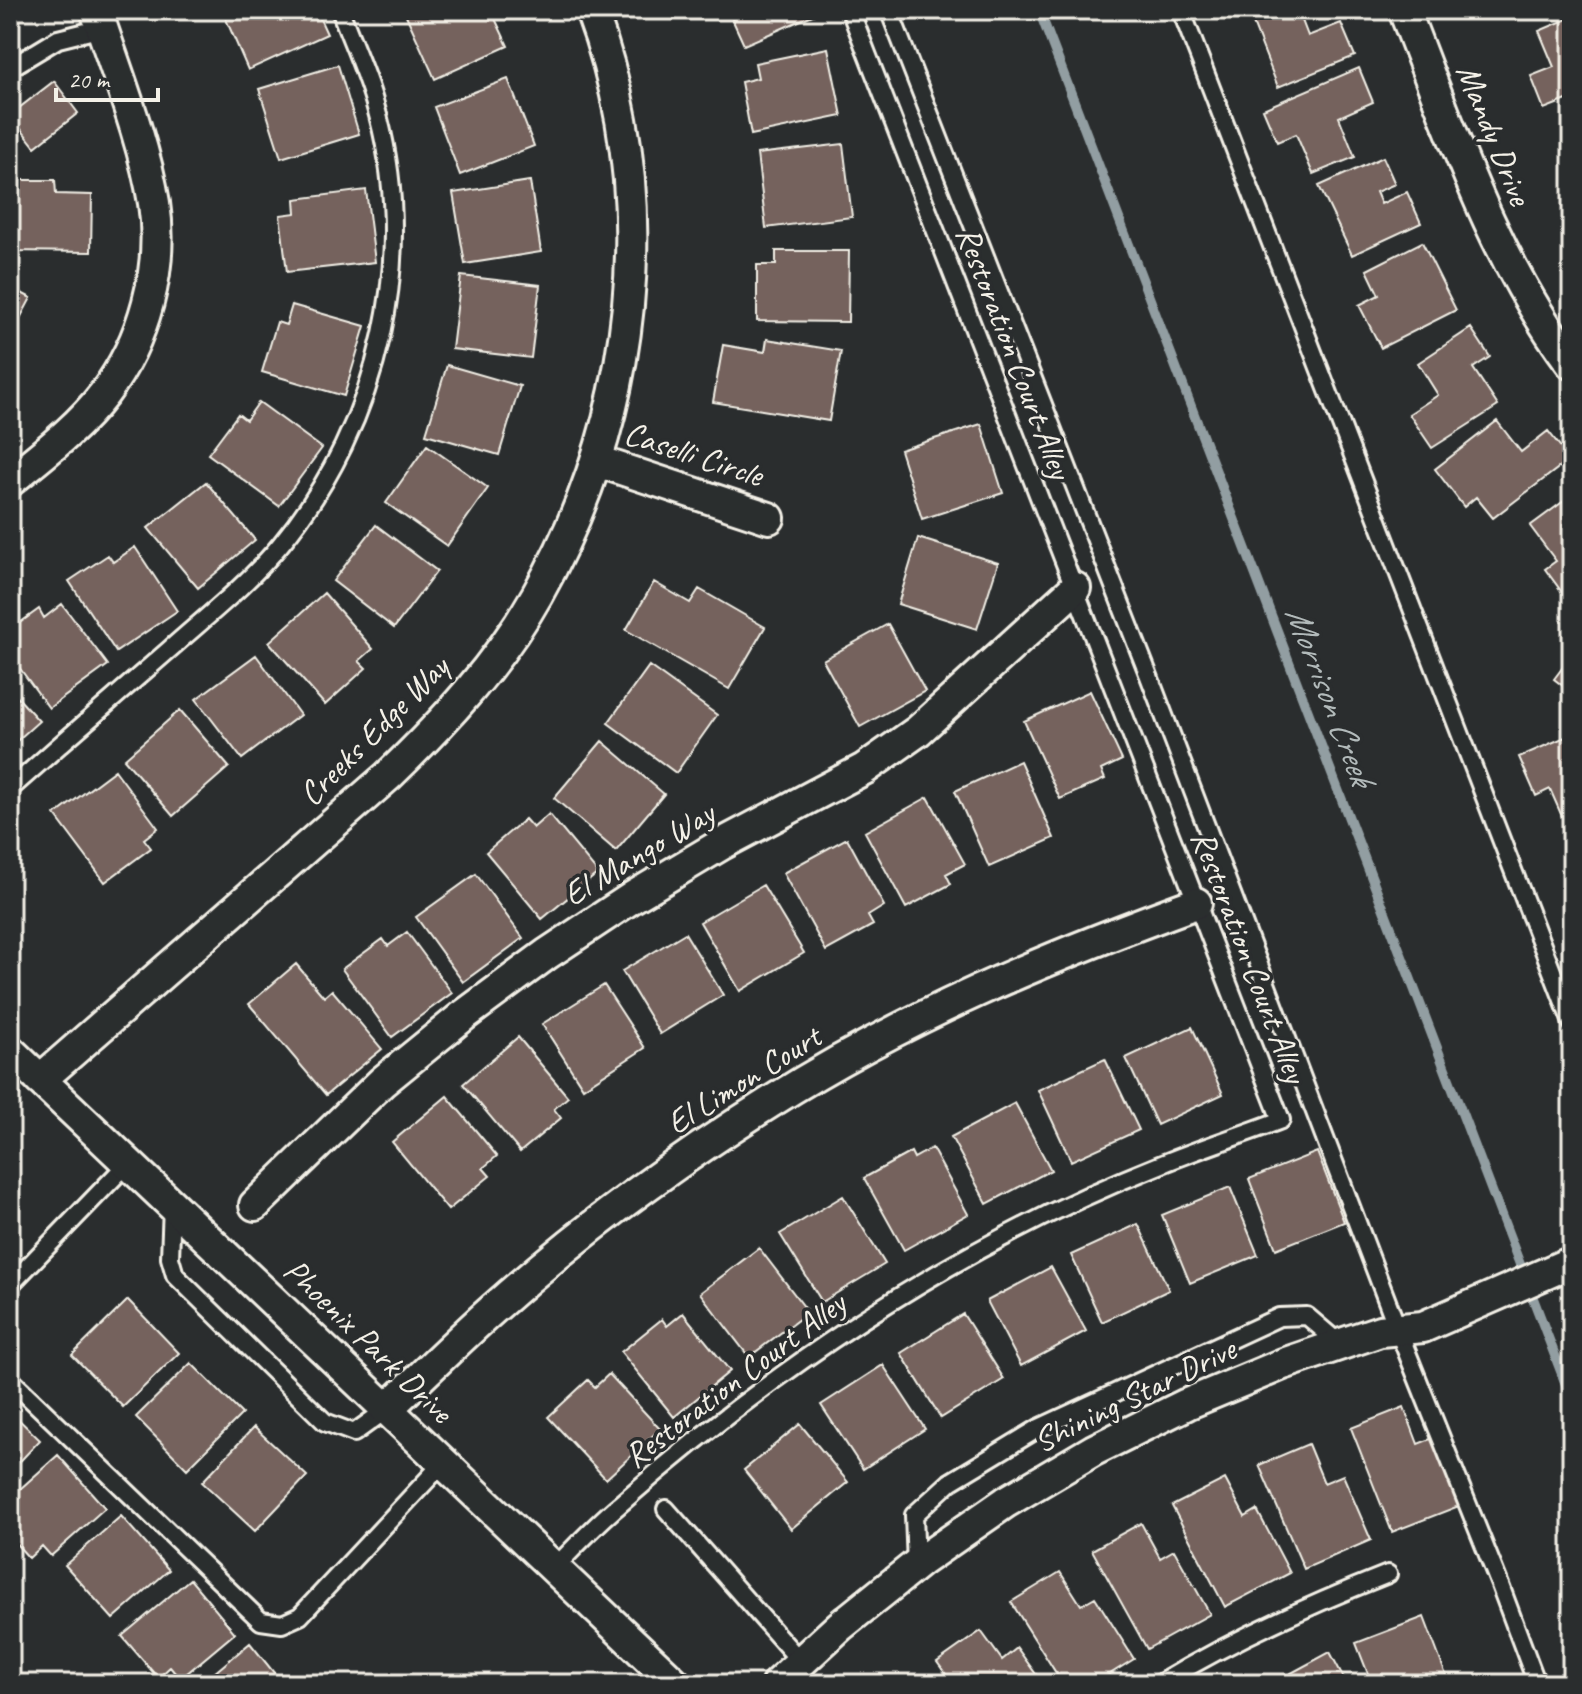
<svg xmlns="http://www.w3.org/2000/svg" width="1582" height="1694" font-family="Caveat,sans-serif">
  <rect width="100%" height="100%" fill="#2a2d2e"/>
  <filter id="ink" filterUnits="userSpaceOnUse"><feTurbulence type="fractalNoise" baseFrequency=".0125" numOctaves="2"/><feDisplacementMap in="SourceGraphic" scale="16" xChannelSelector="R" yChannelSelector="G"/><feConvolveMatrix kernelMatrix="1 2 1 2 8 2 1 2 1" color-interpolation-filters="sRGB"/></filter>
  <g filter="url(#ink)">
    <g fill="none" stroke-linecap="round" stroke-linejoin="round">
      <!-- stream -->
      <path stroke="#929ea2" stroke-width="10" d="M1039,10L1572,1400"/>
    </g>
    <!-- building -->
    <path fill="#74625d" stroke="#f4f1e8" stroke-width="2" d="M222,10H316L327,34L248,70Z
      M411,10H491L508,46L435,79L405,13Z
      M728,10H824L744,45Z
      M1256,10H1298L1308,36L1341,23L1355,56L1278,87L1249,13Z
      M1572,17V98L1544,109L1531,76L1554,67L1539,31Z
      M828,48L842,116L751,135L741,82L758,78L755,63Z
      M338,65L359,134L281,158L259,89Z
      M1359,68L1373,102L1339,117L1355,157L1313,174L1296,134L1277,142L1263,109Z
      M508,79L534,146L460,175L434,107Z
      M54,81L78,113L35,147L10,115Z
      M843,144L852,217L766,228L757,154Z
      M1383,157L1395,184L1376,192L1381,204L1407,192L1421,223L1352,255L1319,186Z
      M10,180H55L56,194L92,195L91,252L10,251Z
      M530,181L541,252L465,264L453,193Z
      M366,190L375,262L287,272L280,215L296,213L295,199Z
      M1422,242L1456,310L1381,348L1359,305L1379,295L1367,270Z
      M776,251H849L848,322L757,321V265H776Z
      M461,276L540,285L531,358L452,349Z
      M10,287L31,298L10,337Z
      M292,305L365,326L344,396L262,372L277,322L286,325Z
      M1471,328L1490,357L1473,368L1498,406L1432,448L1409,414L1438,395L1418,363Z
      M767,339L841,351L829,421L713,402L723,345L765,352Z
      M447,365L520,386L499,455L426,434Z
      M259,402L322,448L279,506L208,454L238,414L246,420Z
      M1497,421L1521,452L1548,431L1570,459L1493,518L1476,497L1464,507L1435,469Z
      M981,424L1003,493L922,519L900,450Z
      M427,445L488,488L447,546L386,503Z
      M206,482L255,540L198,588L148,528Z
      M1572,495V595L1567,599L1545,569L1556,561L1530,526Z
      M376,525L437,571L394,628L333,581Z
      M918,538L998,563L977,629L898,604Z
      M135,547L177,611L116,652L69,581L108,555L113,562Z
      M654,582L690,603L699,589L765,627L729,689L626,630Z
      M324,593L373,649L359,661L366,668L325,705L269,642Z
      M62,604L108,665L49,708L10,655V630L39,609L44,618Z
      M888,624L925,691L860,727L823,660Z
      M256,655L300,715L242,759L196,699Z
      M1572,655V693L1554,679Z
      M649,666L717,715L676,773L608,723Z
      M10,689L39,721L10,747Z
      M1090,691L1122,760L1101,770L1105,779L1060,799L1024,721Z
      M180,710L229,767L173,816L124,759Z
      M1572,734V818L1564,821L1550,789L1536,796L1519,757Z
      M602,741L664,794L616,851L554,798Z
      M1020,761L1054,838L989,867L955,791Z
      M115,770L158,828L144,839L151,848L105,882L55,815Z
      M928,797L965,864L946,874L951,884L906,908L865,832Z
      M549,814L598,873L542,919L486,852L525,819L533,828Z
      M847,838L884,906L868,916L873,925L826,951L783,873Z
      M476,874L523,938L463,982L416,917Z
      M763,885L804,953L740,991L700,922Z
      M407,932L452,993L392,1037L342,969L383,939L388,946Z
      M685,933L723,995L660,1034L622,971Z
      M296,964L324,997L332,990L382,1049L326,1095L249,1004Z
      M604,985L645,1048L583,1088L542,1024Z
      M1192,1027L1223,1094L1157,1125L1126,1058Z
      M518,1037L568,1097L554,1109L561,1118L520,1152L463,1084Z
      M1105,1059L1139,1130L1071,1161L1038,1090Z
      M447,1096L497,1156L483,1168L490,1176L448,1210L392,1142Z
      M1015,1103L1051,1170L987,1204L951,1137Z
      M932,1148L968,1214L904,1250L864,1178L911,1152L914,1158Z
      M1317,1152L1344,1222L1276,1249L1249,1179Z
      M1230,1187L1258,1255L1190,1283L1162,1215Z
      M843,1196L885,1264L822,1302L780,1234Z
      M1138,1224L1169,1290L1102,1322L1071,1255Z
      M759,1248L808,1312L749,1357L700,1293Z
      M1051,1267L1086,1331L1021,1366L987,1301Z
      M128,1300L179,1353L123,1407L72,1355Z
      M683,1313L730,1371L674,1417L621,1352L662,1319L667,1326Z
      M963,1314L1004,1379L941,1418L901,1353Z
      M191,1363L242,1414L187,1469L136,1417Z
      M883,1365L925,1429L863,1469L821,1405Z
      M609,1374L660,1429L606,1479L548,1417L588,1380L595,1387Z
      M1404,1407L1418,1444L1433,1438L1459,1506L1392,1532L1351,1428Z
      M10,1411L40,1440L10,1472Z
      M800,1424L848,1482L791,1529L744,1470Z
      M254,1427L307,1476L255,1531L202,1482Z
      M1308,1444L1324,1483L1343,1475L1371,1540L1304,1569L1259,1465Z
      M58,1455L105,1508L51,1556L42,1546L29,1558L10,1537V1498Z
      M1225,1479L1245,1517L1257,1510L1290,1573L1225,1607L1172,1506Z
      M121,1516L169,1570L113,1619L65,1565Z
      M1141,1523L1160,1558L1174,1550L1210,1614L1147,1649L1092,1550Z
      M1060,1572L1081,1605L1095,1597L1134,1659L1094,1684H1063L1011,1602Z
      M190,1579L235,1633L180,1679L170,1667L158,1678L122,1636Z
      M1424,1617L1449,1683L1372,1684L1356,1643Z
      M981,1631L1002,1660L1017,1648L1043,1684H953L937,1662Z
      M250,1643L283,1684H201Z
      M1330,1652L1347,1684H1271Z"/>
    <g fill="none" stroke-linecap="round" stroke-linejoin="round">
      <defs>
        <path id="service" d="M889,10L1149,676L1398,1330L1500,1585L1537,1684
          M1181,10L1572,1023
          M10,68L58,39L102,28
          M10,789C63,742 116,696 170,649C207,616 248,584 280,545C380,424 420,253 374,101C365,70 351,40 340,10
          M172,1205L170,1258L175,1275L325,1422L354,1433L386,1410
          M10,1285L128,1163
          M10,1379L261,1621L282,1624L300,1616L443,1463
          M666,1509L801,1662
          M916,1565L914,1515L950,1482L1039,1428L1279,1317L1307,1316L1341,1345
          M554,1568C575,1547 596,1524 619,1505C780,1364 962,1243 1162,1164C1201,1148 1242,1135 1281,1120L850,10
          M1159,1684C1232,1640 1309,1605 1388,1574"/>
        <path id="minor" d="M1404,10C1452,132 1493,258 1572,364
          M597,461L769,518
          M10,481C43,454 78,428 104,394C144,341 164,269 154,203C144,141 116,71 96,10
          M10,1051L676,1684
          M40,1080L388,776C444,722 498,664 537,595C636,419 662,201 591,10
          M255,1205L382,1082L463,1016L547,954L633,897L722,844L864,769L918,731L1075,588
          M386,1410C422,1376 456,1342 492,1310C578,1233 672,1164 769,1103C902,1018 1048,957 1196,903
          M777,1684L840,1626L921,1561L1006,1502L1094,1450L1187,1404L1283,1364L1380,1331L1423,1327L1572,1262"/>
      </defs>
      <!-- service casing -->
      <use href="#service" stroke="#f4f1e8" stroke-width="22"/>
      <!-- minor casing -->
      <use href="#minor" stroke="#f4f1e8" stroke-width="36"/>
      <!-- service -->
      <use href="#service" stroke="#2a2d2e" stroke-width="16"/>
      <!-- minor -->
      <use href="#minor" stroke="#2a2d2e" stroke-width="30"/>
    </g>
  </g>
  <g text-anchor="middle" stroke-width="7" stroke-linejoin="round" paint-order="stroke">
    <!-- street labels -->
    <g font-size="34" fill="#f4f1e8" stroke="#2a2d2e">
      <text transform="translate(1495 134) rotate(68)" y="12">Mandy Drive</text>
      <text transform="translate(1015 352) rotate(69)" y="12">Restoration Court Alley</text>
      <text transform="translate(694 453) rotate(18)" y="12">Caselli Circle</text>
      <text transform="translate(373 730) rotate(-45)" y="12">Creeks Edge Way</text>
      <text transform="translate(638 853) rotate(-31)" y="12">El Mango Way</text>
      <text transform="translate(1250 956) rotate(69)" y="12">Restoration Court Alley</text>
      <text transform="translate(743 1079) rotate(-32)" y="12">El Limon Court</text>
      <text transform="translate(369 1340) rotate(44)" y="12">Phoenix Park Drive</text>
      <text transform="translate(734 1379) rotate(-37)" y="12">Restoration Court Alley</text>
      <text transform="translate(1134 1394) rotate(-26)" y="12">Shining Star Drive</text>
    </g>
    <!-- water labels -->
    <g font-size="36" font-style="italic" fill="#b2baba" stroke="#2a2d2e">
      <text transform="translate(1331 695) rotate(69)" y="13">Morrison Creek</text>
    </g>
  </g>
  <!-- margin -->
  <rect width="1582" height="1694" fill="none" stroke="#2a2d2e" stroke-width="40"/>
  <rect x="20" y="20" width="1542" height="1654" fill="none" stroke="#f4f1e8" stroke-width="3" filter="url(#ink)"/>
  <!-- scale -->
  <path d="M56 88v12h102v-12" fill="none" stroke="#f4f1e8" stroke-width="4"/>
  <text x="68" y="88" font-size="24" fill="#f4f1e8" stroke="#2a2d2e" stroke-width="6" paint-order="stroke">20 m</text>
</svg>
